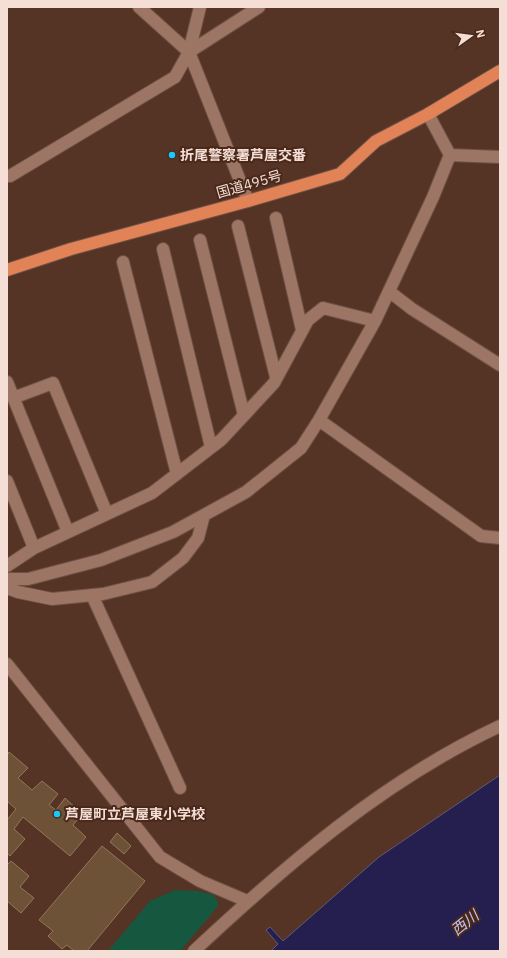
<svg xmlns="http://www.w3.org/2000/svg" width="507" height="958" font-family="'IBM Plex Sans','Noto Sans JP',sans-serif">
  <rect width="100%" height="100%" fill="#553425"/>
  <!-- green -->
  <path fill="#16573f" d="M175,890L197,891L214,895L219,905L180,951H108L150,901Z"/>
  <!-- water -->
  <path fill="#241f4f" stroke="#625877" d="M500,775V951H271L278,944L266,930L270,927L283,941L379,857Z"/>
  <!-- building -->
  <path fill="#6e5237" stroke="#94765a" d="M9,752L28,768L18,778L32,790L42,781L58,794L49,805L56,810L65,798L82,814L73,825L86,837L70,856L23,817L14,829L25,839L10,856L7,853V820L16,809L7,801V755Z
    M117,833L131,846L124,854L110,842Z
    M102,846L145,881L87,951H74L67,945L62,949L48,936L53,931L39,920Z
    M11,861L29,876L20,887L34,898L21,913L7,901V865Z"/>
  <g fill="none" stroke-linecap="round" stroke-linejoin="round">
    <defs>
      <path id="minor" d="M139,7L189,52L248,201
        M189,52L259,7
        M428,114L450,155
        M450,155L500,157
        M7,176H10L175,77L189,52L200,7
        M276,218L302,330
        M238,226L276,377
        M200,240L244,415
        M163,249L211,447
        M123,262L177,474
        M390,292L412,309L500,365
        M7,382L68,532
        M13,398L53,383L107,514
        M319,420L481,536L500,538
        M7,481L34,548L7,566
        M34,548L152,493L221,440L274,383L308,320L323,308L375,321
        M7,579H28L101,560L173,532L246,492L301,448L319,420L375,321L433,197L450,155
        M7,588L18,592L52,599L103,594L152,582L183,558L198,538L204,515
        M92,595L180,788
        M7,664L160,857L200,881L247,901
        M194,951C286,865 384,780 500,726"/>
      <path id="highway" d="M7,270L71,249L248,201L340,174L376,141L428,114L500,71"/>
    </defs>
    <!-- minor casing -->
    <use href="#minor" stroke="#6e5144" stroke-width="14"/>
    <!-- highway casing -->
    <use href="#highway" stroke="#6e5144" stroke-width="14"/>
    <!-- minor -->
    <use href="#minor" stroke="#9c7565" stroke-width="12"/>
    <!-- highway -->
    <use href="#highway" stroke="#e28257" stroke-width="12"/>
  </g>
  <!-- markers -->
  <g fill="#18cafc" stroke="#4a291b" stroke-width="1.5">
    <circle cx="172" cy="155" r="4"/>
    <circle cx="57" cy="814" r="4"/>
  </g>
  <g text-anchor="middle" stroke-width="4" stroke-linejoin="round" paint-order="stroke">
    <!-- poi labels -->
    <g font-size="14" font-weight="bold" fill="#f4ded5" stroke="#4a291b" text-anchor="start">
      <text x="180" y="160">折尾警察署芦屋交番</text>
      <text x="65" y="819">芦屋町立芦屋東小学校</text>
    </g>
    <!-- street labels -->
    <g font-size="14" fill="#f4ded5" stroke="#4a291b">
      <text transform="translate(249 184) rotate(-16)" y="5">国道495号</text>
    </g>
    <!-- water labels -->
    <g font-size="15" font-style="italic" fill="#c3c4f5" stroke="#4a291b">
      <text transform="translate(465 923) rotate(-39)" y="5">西川</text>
    </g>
  </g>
  <!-- border -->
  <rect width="507" height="958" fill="none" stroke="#f4ded5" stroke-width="16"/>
  <!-- north arrow -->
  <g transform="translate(471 36) rotate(76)" stroke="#4a291b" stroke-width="3" paint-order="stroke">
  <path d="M0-3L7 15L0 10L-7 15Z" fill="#f4ded5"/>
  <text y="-6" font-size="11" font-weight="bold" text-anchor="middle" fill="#f4ded5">N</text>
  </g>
</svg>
